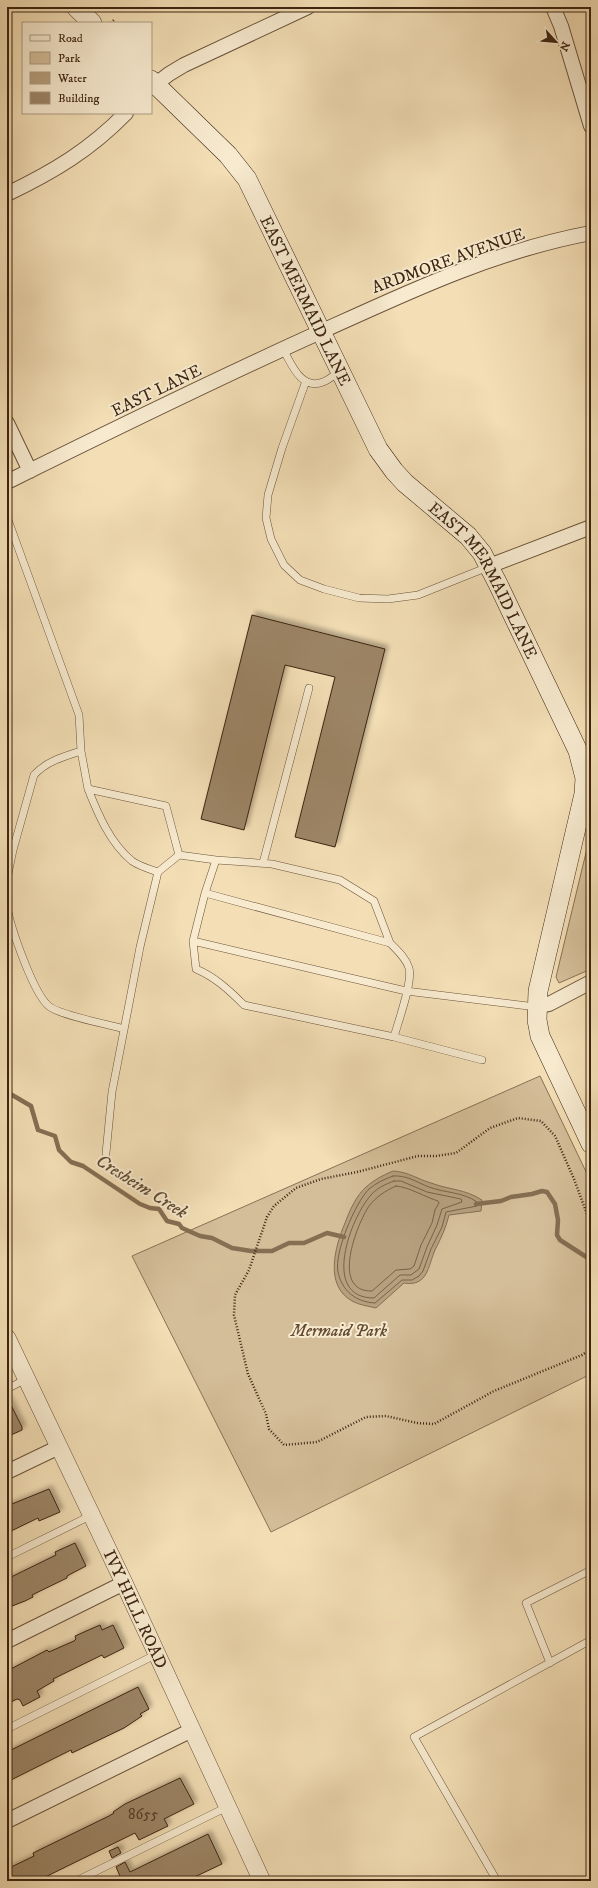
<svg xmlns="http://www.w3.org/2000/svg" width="598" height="1888" font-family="'IM FELL DW Pica',serif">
  <defs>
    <filter id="shadow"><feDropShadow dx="3.5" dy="-3.5" stdDeviation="2" flood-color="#0004"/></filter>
  </defs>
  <rect width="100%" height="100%" fill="#f3deb5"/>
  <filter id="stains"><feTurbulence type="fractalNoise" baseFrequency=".005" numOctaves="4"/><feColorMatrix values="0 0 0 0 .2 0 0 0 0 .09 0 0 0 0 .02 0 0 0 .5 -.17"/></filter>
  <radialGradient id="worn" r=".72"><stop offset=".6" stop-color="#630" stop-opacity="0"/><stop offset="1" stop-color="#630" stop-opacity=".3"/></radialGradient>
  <!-- green -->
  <path fill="#d4be99" stroke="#887155" d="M591,832V969L559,983L556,977Z
    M540,1076L591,1182V1374L271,1532L132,1256Z"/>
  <!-- water -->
  <path fill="#b59f7d" stroke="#856e52" d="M393,1171C409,1172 417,1179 431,1183C450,1190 465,1189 482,1200L481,1211L449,1215C446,1228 441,1238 435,1250C428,1266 428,1287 404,1283L376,1308C368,1306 359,1305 352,1301C324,1285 335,1247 345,1223C350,1210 356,1196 366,1187C374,1180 383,1175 393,1171Z"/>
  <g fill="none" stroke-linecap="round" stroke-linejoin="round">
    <!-- shore -->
    <path stroke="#796247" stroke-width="1" d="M393,1176C407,1175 416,1182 429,1187C445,1193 463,1192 477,1202V1206L446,1212L442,1227L431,1249L423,1271L419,1276L412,1280H402L375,1303C356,1302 342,1291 338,1272C334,1253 355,1203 369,1189C376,1183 385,1179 393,1176Z
      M394,1181H401L427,1192L461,1199L462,1202L442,1209L437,1225L427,1247L419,1269L411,1275H400L374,1298C320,1298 351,1217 371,1195C377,1188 386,1184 394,1181Z
      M396,1186C409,1187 425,1197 438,1201L439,1203L435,1210L432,1223L421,1245L414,1266L410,1269L396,1270L372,1291C330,1292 357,1224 369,1206C376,1197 385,1191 396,1186Z"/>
    <!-- stream -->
    <path stroke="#856e52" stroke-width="4.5" d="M7,1092L31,1106L38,1130L55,1136L59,1150L71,1162L83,1166L140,1204L150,1208L159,1209L167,1221L179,1224L182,1228L200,1236L212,1238L232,1248L251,1251H272L289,1243H304L327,1233L344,1237
      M476,1204L501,1201L511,1197L532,1194L542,1191L547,1192L555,1204L558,1220L557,1235L560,1240L591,1260"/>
  </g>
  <!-- building -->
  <path fill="#9c8566" stroke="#3d2411" filter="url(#shadow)" d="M252,615L385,649L335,847L295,837L335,677L285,665L244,830L201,819Z
    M7,1397L22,1427V1430L11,1435V1433L7,1435Z
    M49,1489L60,1512L39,1521L38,1518L7,1533V1506Z
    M75,1543L86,1566L67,1576V1578L32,1595L33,1597L25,1601L7,1608V1579L56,1555L55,1552Z
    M100,1625L102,1630L113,1625L124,1648L104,1658L102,1655L53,1679L54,1681L37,1691L40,1697L23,1706L20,1700L17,1699L7,1704V1671L47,1650L49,1652L74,1641L76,1639L75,1636Z
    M138,1687L149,1709L140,1714L142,1716L124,1728L72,1753L71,1750L7,1782V1752Z
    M180,1778L194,1804L164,1819L168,1826L139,1840L135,1833L37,1881H7V1869L34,1856L33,1853L109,1816L114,1813L113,1812L125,1804Z
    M208,1834L222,1864L186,1881H111L120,1876L116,1867L125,1862L130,1872Z
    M118,1847L121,1853L112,1858L109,1851Z"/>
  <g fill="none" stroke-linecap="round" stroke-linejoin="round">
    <defs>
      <path id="service" d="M283,349C291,363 301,391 323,382C329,380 334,375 340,371
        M306,381L282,448L268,495L266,518L271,539L284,565L300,580L324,589L359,598L388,599L418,595L488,567
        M7,517L79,715L81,751L88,789L166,806L179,855L216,860
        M88,789C98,814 110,843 132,861C139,866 149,869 158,872
        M263,863L309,688
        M7,879L13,850L34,775C47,761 63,757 81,751
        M205,893L216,860L272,864L340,880L374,901L390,943
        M7,906C10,926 34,996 50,1007C63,1016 107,1024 124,1029
        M193,941L196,969C215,977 229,990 244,1005L394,1037
        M482,1060L394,1037C398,1022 413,982 409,968C406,958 397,950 390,943L205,893L193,941L406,991L536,1007
        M106,1153L112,1092L140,947L158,872L179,855
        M7,1389L26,1379
        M7,1557L92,1515
        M550,1663L526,1603L591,1570
        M7,1729L157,1654
        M76,1881L227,1807
        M497,1881L414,1737L591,1640"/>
      <path id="minor" d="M553,7L561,26L591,126
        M151,88L169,74L184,65L308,7
        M7,194C53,172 90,150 126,113
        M7,423L30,471
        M7,482C110,431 214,380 318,333C408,292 494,251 591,233
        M489,566L591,527
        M536,1007L549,1004L591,982
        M7,1472L59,1447
        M7,1641L124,1583
        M7,1821L192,1730"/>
      <g id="tertiary">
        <path id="s1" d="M7,1338L124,1583L262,1881"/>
      </g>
      <g id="secondary">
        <path d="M76,7L92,23"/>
        <path id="s2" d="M151,80L228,155L247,179L378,449L394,471L405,483L468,536L482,553L498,584L578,751L585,778L584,794L538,991L537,1020L540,1036L591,1144"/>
      </g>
    </defs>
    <!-- service casing -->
    <use href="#service" stroke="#6a523a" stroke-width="8"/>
    <!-- minor casing -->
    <use href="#minor" stroke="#6a523a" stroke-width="16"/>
    <!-- tertiary casing -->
    <use href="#tertiary" stroke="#6a523a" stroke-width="18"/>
    <!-- secondary casing -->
    <use href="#secondary" stroke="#3d2411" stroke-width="20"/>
    <!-- path -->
    <path stroke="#3d2411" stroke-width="2.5" stroke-dasharray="1 2" stroke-linecap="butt" d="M111,23L114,20
      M591,1225L574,1179L555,1136L541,1121L518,1118L490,1128L456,1153L436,1156H418L357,1172L321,1179L296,1188L274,1206L267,1217L249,1270L235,1295L234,1315L248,1374L266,1414L269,1429L284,1445L317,1442L366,1417L386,1416L417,1423L434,1424L494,1391L582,1355L591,1349"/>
    <!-- service -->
    <use href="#service" stroke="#f7eacf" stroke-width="7"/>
    <!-- minor -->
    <use href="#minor" stroke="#f7eacf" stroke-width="14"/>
    <!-- tertiary -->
    <use href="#tertiary" stroke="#f7eacf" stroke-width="17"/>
    <!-- secondary -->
    <use href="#secondary" stroke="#f7eacf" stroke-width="19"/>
  </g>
  <g text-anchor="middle" stroke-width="4" stroke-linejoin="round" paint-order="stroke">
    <!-- number labels -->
    <g font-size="15" fill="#553c26">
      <text x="143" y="1819">8655</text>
    </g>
    <!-- street labels -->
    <g font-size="17" fill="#3d2411" stroke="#f7eacf">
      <text transform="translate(448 260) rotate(-20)" y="6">ARDMORE AVENUE</text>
      <text dy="6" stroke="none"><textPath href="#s2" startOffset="273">EAST MERMAID LANE</textPath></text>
      <text transform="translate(156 390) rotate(-26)" y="6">EAST LANE</text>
      <text dy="6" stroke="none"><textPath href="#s2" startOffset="609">EAST MERMAID LANE</textPath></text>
      <text dy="6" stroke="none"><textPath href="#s1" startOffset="300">IVY HILL ROAD</textPath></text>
    </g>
    <!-- park labels -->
    <g font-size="17" font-style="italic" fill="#634a33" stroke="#f7eacf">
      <text x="339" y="1336">Mermaid Park</text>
    </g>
    <!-- water labels -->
    <g font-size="18" font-style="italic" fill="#614931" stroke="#f7eacf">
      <text transform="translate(142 1186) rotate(32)" y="6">Cresheim Creek</text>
    </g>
  </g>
  <!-- margin -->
  <rect width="598" height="1888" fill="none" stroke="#f3deb5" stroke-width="24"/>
  <rect x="8" y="8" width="582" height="1872" fill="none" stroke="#3d2411" stroke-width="2"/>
  <rect x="12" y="12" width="574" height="1864" fill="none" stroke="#3d2411"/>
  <!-- legend -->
  <rect x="22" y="22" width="130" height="92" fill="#f7eacf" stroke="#ad9b83"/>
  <rect x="30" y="35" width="20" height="6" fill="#f7eacf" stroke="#ad9b83"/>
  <text x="58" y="42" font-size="12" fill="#3d2411">Road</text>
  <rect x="30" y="52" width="20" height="12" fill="#d4be99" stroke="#ad9b83"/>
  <text x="58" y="62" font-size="12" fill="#3d2411">Park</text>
  <rect x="30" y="72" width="20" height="12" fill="#b59f7d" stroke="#ad9b83"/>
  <text x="58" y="82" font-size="12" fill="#3d2411">Water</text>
  <rect x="30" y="92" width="20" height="12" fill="#9c8566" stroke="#ad9b83"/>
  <text x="58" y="102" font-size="12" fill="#3d2411">Building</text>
  <!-- north arrow -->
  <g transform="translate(556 42) rotate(117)" stroke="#f7eacf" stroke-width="3" paint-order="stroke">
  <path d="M0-3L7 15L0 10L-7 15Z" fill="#3d2411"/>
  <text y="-6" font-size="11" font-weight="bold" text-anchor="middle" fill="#3d2411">N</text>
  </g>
  <rect width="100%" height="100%" filter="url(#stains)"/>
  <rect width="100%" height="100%" fill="url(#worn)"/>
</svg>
